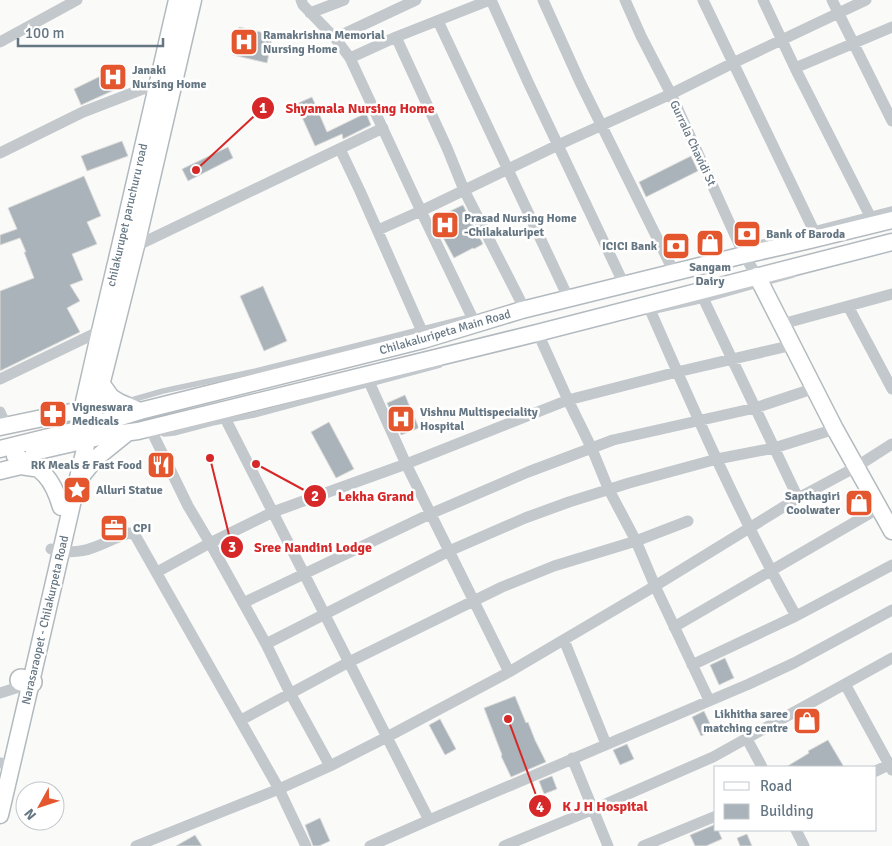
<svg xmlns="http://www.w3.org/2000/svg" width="892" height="846" font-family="Signika,sans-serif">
  <rect width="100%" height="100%" fill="#fafaf8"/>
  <!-- building -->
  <path fill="#aab3b9" stroke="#dcdcda" d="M239,27L273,35L267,63L233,55Z
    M113,70L121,87L81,105L74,89Z
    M312,97L327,132L366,113L371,125L343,139L342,134L315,146L296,104Z
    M122,141L128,156L87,171L81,156Z
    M228,147L233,158L188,181L182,169Z
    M691,156L698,171L646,197L639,182Z
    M84,176L101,216L87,222L97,244L72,254L83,280L70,285L80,301L67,308L80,332L0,371V291L34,278L24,252H26L20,238L0,245V235L17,229L8,208Z
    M463,205L483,244L474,249L473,248L454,258L433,219Z
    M263,286L287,341L264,351L240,296Z
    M405,395L419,428L401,435L387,403Z
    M329,422L354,469L336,478L311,432Z
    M725,658L734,678L719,685L710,665Z
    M515,696L526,723L528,722L535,740L546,762L511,777L501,756L502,755L484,708Z
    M704,711L713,730L701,736L692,717Z
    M440,719L456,749L445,755L429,725Z
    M828,740L844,767H786L809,753L808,751Z
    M627,744L634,759L620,765L613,750Z
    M552,776L557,789L544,794L539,781Z
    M320,818L330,841L319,846H313L305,825Z
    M716,824V830H718L722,839L706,846H695L690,835Z
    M747,834L752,846H740L737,838Z
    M195,835L202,846H176Z"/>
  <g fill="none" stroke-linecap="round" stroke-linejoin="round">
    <defs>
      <path id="secondary" d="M757,276L835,429L892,531
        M101,383L111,397L119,402L140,411
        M0,427L76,411
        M76,437L100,331L121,242L177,0
        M0,449L77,430L140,411L423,340L522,310L744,255L810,240L892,220
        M34,452L108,435L138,431L537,333L892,242
        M15,456C43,469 52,477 61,507
        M0,471L21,466L34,468
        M80,478L96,458L127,433
        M0,815L31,682L81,465L136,246L193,0"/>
      <path id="highway" d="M21,680L31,682"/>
    </defs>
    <!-- secondary casing -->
    <use href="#secondary" stroke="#b3babf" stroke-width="19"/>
    <!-- highway casing -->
    <use href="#highway" stroke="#b4b9bd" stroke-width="24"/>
    <!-- lane -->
    <path stroke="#c3c8cc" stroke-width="5.5" d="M756,244L892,209
      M650,312L704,300L793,275
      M128,401L163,391L256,371L474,316
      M156,431L164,434L174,433L212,423L254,415L440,365"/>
    <!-- street -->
    <path stroke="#c3c8cc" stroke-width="11" d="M301,0L303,5L335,38L350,58L421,211L472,317
      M491,0L528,82L621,278
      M543,0L580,82L671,266
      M625,0L641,36L671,94L744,255L757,276
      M703,0L813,229
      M763,0L795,68L869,214
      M832,0L892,121
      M310,13L344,0
      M438,21L566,293
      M396,37L447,148L464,190L522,304
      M335,38L416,0
      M0,42L77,0
      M350,58L396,37L490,0
      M795,68L892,27
      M340,149L360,191L421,329
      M0,153L83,112L140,90L149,87L162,85
      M378,230L421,211L558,145L671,94L733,63L866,0
      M133,245L136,246L383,128
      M704,300L798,498
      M848,306L892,389
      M651,312C696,415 741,518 796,616
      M782,324L892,294
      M541,340L568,400L592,449L608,488L636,541L655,586L709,700
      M366,375L406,464L509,672
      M0,379L100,331
      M0,412L6,425
      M226,420L429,820
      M150,428L188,506L210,543L266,644L290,693L330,766
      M51,549C86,558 99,543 129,533L135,535L279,789L306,846
      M157,572L210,543L273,512L406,464L568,400L677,372L793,345
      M243,603L430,514L528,472L613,440L755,408L815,388
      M674,627L879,508
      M564,640L606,744
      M266,644L449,551L525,518L569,502L629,483L717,459L774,448L835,429
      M692,665L796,616L892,565
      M845,684L892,770
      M0,693L19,687
      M241,720L349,662L502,587L554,566L636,541L688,521
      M747,739L762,767
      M572,758L608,846
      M0,763H1
      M876,771L892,763
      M796,830L804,846
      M136,846L279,789L330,766L387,737L509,672L655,586L798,498L856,467L892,444
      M370,846L429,820L749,684L794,663L892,610
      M504,846L594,809L713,757L892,658
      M643,846L716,816"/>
    <!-- secondary -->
    <use href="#secondary" stroke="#fff" stroke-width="16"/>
    <!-- highway -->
    <use href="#highway" stroke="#fff" stroke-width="21"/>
  </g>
  <!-- icons -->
  <defs>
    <symbol id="hospital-square" viewBox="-11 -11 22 22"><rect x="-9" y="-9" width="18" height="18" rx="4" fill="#e4572e" stroke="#fff"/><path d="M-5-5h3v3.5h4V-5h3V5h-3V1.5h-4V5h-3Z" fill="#fff"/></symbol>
    <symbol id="bank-square" viewBox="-11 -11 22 22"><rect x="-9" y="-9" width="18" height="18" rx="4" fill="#e4572e" stroke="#fff"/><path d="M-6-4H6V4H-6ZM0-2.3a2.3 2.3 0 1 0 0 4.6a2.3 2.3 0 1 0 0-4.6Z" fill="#fff"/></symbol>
    <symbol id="shop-square" viewBox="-11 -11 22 22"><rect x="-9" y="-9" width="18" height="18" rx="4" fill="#e4572e" stroke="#fff"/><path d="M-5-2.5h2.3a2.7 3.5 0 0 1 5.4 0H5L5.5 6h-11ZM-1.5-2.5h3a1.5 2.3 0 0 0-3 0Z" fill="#fff"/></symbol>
    <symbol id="pharmacy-square" viewBox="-11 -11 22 22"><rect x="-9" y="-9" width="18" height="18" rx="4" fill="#e4572e" stroke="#fff"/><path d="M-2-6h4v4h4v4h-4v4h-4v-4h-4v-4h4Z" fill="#fff"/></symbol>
    <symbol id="restaurant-square" viewBox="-11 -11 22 22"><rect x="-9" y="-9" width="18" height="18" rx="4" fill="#e4572e" stroke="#fff"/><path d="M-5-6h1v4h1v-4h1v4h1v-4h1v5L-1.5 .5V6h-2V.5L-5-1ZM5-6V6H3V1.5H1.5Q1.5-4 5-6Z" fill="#fff"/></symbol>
    <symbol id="sight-square" viewBox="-11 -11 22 22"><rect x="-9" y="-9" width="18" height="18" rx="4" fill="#e4572e" stroke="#fff"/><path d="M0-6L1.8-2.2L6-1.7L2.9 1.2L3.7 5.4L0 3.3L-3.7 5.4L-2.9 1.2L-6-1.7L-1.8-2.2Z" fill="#fff"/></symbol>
    <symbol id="office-square" viewBox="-11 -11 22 22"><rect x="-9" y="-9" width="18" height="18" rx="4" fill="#e4572e" stroke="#fff"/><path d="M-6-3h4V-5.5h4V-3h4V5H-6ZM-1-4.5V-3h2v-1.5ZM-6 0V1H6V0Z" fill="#fff"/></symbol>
  </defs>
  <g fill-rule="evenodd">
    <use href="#hospital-square" x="228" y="26" width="32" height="32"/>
    <use href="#hospital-square" x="97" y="61" width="32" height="32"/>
    <use href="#hospital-square" x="429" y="209" width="32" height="32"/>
    <use href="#bank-square" x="731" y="218" width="32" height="32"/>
    <use href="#shop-square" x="694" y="227" width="32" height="32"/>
    <use href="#bank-square" x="660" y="230" width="32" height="32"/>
    <use href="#pharmacy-square" x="37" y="398" width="32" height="32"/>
    <use href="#hospital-square" x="385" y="403" width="32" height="32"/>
    <use href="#restaurant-square" x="145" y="449" width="32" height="32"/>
    <use href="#sight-square" x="61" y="474" width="32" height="32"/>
    <use href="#shop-square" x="843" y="487" width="32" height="32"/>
    <use href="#office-square" x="98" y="512" width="32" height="32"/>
    <use href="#shop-square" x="791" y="705" width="32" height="32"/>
  </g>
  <g text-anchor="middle" stroke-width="5" stroke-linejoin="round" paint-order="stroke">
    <!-- poi labels -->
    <g font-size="12" font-weight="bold" fill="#657683" stroke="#fff" text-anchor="start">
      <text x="263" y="39">Ramakrishna Memorial<tspan x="263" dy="14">Nursing Home</tspan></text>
      <text x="132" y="74">Janaki<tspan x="132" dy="14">Nursing Home</tspan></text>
      <text x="464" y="222">Prasad Nursing Home<tspan x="464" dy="14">-Chilakaluripet</tspan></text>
      <text x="766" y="238">Bank of Baroda</text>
      <text x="657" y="250" text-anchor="end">ICICI Bank</text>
      <text x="710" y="271" text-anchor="middle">Sangam<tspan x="710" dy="14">Dairy</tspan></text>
      <text x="72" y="411">Vigneswara<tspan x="72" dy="14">Medicals</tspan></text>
      <text x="420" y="416">Vishnu Multispeciality<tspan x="420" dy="14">Hospital</tspan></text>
      <text x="142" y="469" text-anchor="end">RK Meals &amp; Fast Food</text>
      <text x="96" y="494">Alluri Statue</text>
      <text x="840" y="500" text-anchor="end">Sapthagiri<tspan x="840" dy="14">Coolwater</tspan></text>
      <text x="133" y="532">CPI</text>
      <text x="788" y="718" text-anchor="end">Likhitha saree<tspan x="788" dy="14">matching centre</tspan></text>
    </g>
    <!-- street labels -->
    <g font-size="12" fill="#657683" stroke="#fff">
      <text transform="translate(693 143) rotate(65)" y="4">Gurrala Chavidi St</text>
      <text transform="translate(127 215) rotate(-77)" y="4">chilakurupet paruchuru road</text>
      <text transform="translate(445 332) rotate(-16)" y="4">Chilakaluripeta Main Road</text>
      <text transform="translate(45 620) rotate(-77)" y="4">Narasaraopet - Chilakurpeta Road</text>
    </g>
  </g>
  <!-- callouts -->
  <path fill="none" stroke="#d62828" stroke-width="2" d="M196 170L263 108M256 464L315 496M210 458L232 547M508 719L540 806"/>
  <g fill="#d62828" stroke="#fff" stroke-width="2">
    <circle cx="196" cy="170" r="5"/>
    <circle cx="256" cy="464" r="5"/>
    <circle cx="210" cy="458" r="5"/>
    <circle cx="508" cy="719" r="5"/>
    <circle cx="263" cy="108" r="12"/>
    <circle cx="315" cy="496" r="12"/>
    <circle cx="232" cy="547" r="12"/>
    <circle cx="540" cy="806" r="12"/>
  </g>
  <g font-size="15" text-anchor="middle" font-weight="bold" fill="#fff">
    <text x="263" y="113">1</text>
    <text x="315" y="501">2</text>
    <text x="232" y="552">3</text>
    <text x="540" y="812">4</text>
  </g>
  <g font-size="14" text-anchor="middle" font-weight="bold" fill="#d62828" stroke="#fff" stroke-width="5" stroke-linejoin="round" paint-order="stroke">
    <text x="360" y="113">Shyamala Nursing Home</text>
    <text x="376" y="501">Lekha Grand</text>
    <text x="313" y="552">Sree Nandini Lodge</text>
    <text x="605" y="811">K J H Hospital</text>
  </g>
  <!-- legend -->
  <rect x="714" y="766" width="162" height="65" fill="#ffffff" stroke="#c1c8cd"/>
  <rect x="724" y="782" width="25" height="8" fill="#ffffff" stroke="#c1c8cd"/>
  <text x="760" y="791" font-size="15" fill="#657683">Road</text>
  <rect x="724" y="804" width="25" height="15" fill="#aab3b9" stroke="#c1c8cd"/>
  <text x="760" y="816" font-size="15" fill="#657683">Building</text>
  <!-- north arrow -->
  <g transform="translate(40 806) rotate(230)"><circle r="24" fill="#ffffff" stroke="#c1c8cd"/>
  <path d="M0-4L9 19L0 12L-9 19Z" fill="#e4572e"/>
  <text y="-8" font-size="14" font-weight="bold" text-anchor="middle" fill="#657683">N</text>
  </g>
  <!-- scale -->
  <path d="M18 38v8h145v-8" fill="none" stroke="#657683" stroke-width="2.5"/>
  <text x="25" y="38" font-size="15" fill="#657683" stroke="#ffffff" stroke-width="4" paint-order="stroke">100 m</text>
</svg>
